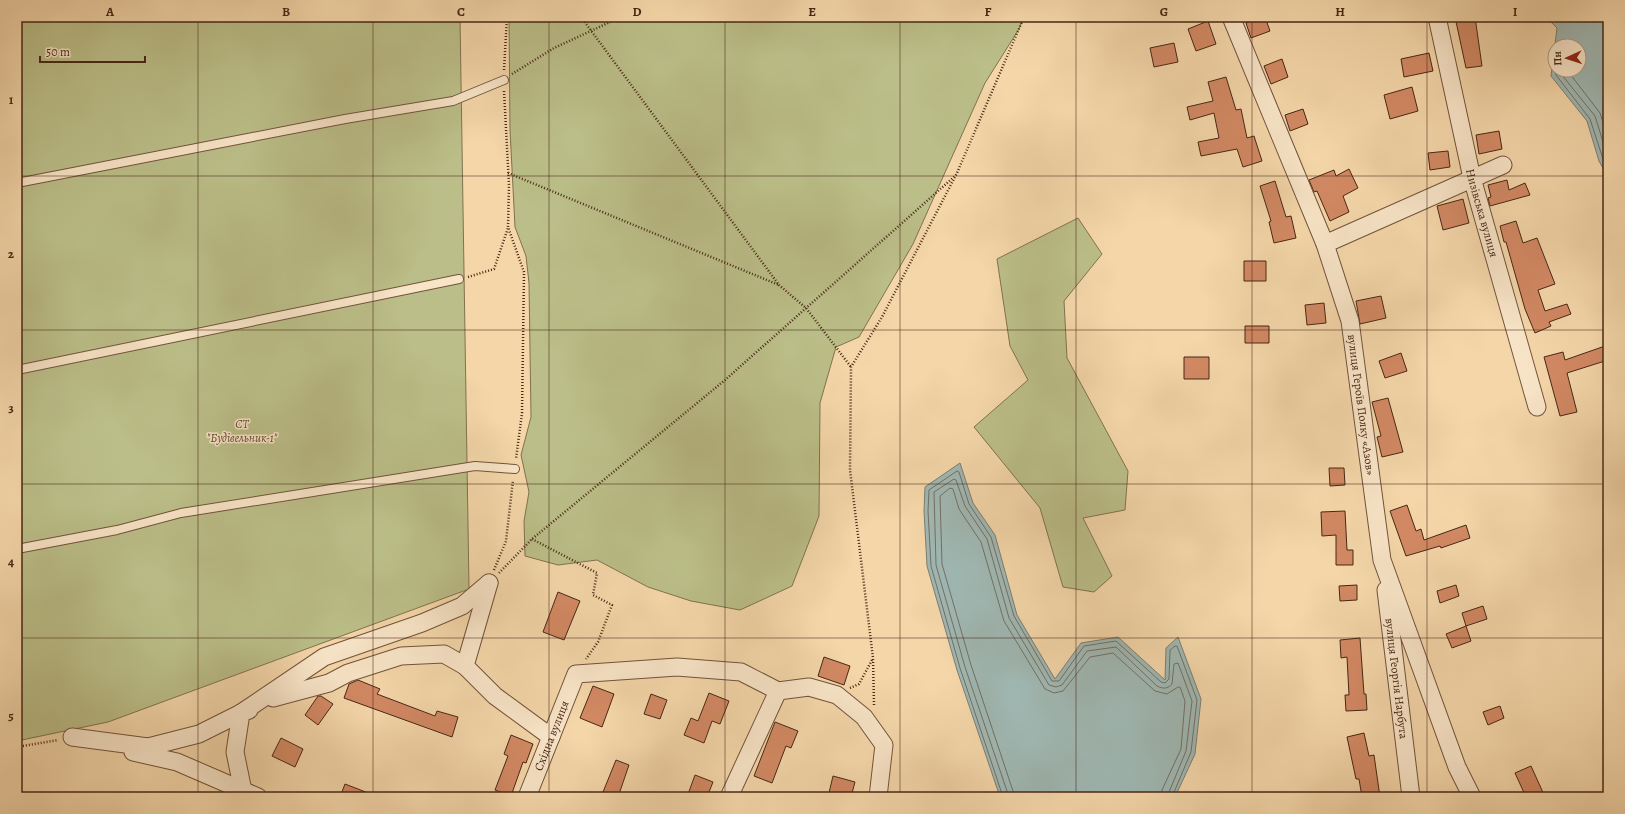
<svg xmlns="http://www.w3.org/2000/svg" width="1625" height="814" font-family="Alegreya,serif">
  <rect width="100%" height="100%" fill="#f4d6a9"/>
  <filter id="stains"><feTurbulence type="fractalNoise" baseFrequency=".005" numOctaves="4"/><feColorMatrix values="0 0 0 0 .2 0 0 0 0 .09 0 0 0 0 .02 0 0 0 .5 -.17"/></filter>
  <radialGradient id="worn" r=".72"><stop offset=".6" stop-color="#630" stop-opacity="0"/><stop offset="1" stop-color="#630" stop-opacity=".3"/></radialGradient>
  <!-- green -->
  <path fill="#bbbe88" stroke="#81724f" d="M17,17H460L469,589L108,722L17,741Z
    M509,17H1024L1019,29L985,83L913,244L859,337L836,347L820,403L819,516L792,586L740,610L691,601L648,587L597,560L558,565L525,556L524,521L529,492L521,455L531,417L529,283L526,256L515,227L510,130Z
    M1078,218L1102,254L1064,301L1067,358L1128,471L1125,510L1083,518L1112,576L1094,592L1063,587L1040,508L974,427L1028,380L1010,346L997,259Z"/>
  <!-- water -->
  <path fill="#9fb7b2" stroke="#7c7d74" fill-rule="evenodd" d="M1546,17H1608V177L1599,161L1587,121L1551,76L1557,28ZM1555,46H1579V70H1555Z
    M960,463L973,503L995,535L1017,615L1055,679L1081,643L1118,637L1165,680L1166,648L1178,637L1201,699L1195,754L1175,797H1000L957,670L927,566L924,511L925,487Z"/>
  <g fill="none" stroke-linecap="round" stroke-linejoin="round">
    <!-- shore -->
    <path stroke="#736f64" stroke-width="1" d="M1556,70V75L1590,119L1603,159L1608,168
      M1561,70V74L1595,116L1608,158
      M1567,70L1600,113L1608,138
      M1003,797L960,668L931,566L928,511L929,490L957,471L959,472L969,504L991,537L1014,616L1052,681H1059L1084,646L1116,641L1161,682L1165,683L1169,679L1170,650L1175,646H1177L1197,700L1191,752L1172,797
      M1009,797L965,667L936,565L934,492L954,479L956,480L965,506L987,539L1009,618L1049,685L1056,687L1062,685L1087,651L1116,647L1157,686C1163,689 1168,689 1172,684L1174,664L1178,663L1192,701L1186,751L1167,797
      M1015,797L971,665L942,564L940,496L950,488L953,489L959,509L981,542L1004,621L1045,689L1054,693L1063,691L1090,657L1113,653L1155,691L1167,694L1178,687H1180L1185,701L1181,749L1162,790L1161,797"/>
  </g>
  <!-- building -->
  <path fill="#d28964" stroke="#472716" d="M1261,17H1265L1270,31L1251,38L1246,23Z
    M1455,17H1475L1482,66L1466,68Z
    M1208,21L1216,44L1196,51L1188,29Z
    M1174,43L1178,62L1154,67L1150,48Z
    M1429,53L1433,71L1404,77L1401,59Z
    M1282,59L1288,77L1271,84L1264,66Z
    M1226,77L1236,110L1241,109L1247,138L1254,136L1262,161L1243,167L1237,149L1201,156L1198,142L1219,138L1214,113L1190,120L1187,107L1213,101L1208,82Z
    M1412,87L1418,111L1390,119L1384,95Z
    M1303,109L1308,124L1290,131L1285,115Z
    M1499,131L1502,149L1479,154L1476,135Z
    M1448,151L1450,167L1430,170L1428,153Z
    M1349,169L1358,188L1343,196L1349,212L1330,221L1317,191L1314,192L1309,180L1334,170L1336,176Z
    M1507,180L1509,190L1525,183L1530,195L1490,206L1488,198L1491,197L1488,185Z
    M1275,181L1286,217L1291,216L1296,238L1274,243L1269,222L1271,221L1260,186Z
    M1463,199L1469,223L1443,230L1437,206Z
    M1516,221L1523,243L1537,238L1555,284L1538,290L1545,311L1567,304L1571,314L1549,322L1551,326L1535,333L1525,309L1506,242H1504L1500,226Z
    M1244,261H1266V281H1244Z
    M1381,296L1386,318L1360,324L1356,301Z
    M1324,303L1326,323L1307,325L1305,305Z
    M1245,326H1269V343H1245Z
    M1605,346L1608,360L1567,373L1577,412L1560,416L1544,357L1563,352L1565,360Z
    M1401,353L1407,371L1385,378L1379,361Z
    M1184,357H1209V379H1184Z
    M1388,398L1403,452L1382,457L1377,437L1381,436L1372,402Z
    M1329,468H1344L1345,485L1330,486Z
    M1407,505L1416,531L1421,529L1424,540L1466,525L1470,538L1441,548L1440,546L1406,556L1390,511Z
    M1345,511L1347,550H1353V565H1336V535L1322,536L1321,512Z
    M1357,585V600L1340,601L1339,586Z
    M1456,585L1459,596L1440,603L1437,591Z
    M558,592L580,601L564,640L543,632Z
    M1483,606L1487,619L1466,626L1462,613Z
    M1466,626L1471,641L1452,648L1446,634Z
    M1360,638L1364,694H1366L1367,710L1346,711L1345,695H1349L1347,657L1341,658L1340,640Z
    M824,657L850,666L844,685L818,676Z
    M358,680L380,689L377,694L435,716L437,711L458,717L452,737L344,698L349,684Z
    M593,686L614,694L602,727L580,718Z
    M709,693L729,701L720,724L712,721L704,743L684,735L691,718L698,721Z
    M651,694L667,700L660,719L644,714Z
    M318,696H321L333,704L318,725L305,715Z
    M1500,706L1504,718L1488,725L1483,712Z
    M775,722L798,731L791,748L786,746L772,783L754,776Z
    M1364,733L1369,756L1374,755L1380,797H1362L1359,779H1356L1347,737Z
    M511,735L533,744L526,763L523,762L511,796L495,790L508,756L504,754Z
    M281,738L303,749L295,767L272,756Z
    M616,760L629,765L618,797H601Z
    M1531,766L1545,797H1526L1515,773Z
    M695,775L713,782L707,797H687Z
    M833,776L855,782L851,797H828Z
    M345,784L376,796V797H340Z"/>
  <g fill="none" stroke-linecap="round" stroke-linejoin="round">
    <defs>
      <path id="service" d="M17,183L345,119L453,101L504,80
        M17,370L459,279
        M17,549L117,530L181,513L475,466L515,469"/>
      <g id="minor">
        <path id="s1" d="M1231,17L1325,244L1350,321L1382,560L1457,767L1472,797"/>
        <path id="s2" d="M1437,17L1472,178L1537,407"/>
        <path d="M1325,244L1503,165"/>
        <path d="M489,583L465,666L495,696L551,737"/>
        <path id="s3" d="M1386,590L1411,797"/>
        <path d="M273,698L329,683L348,673L401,656L444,654L465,666"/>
        <path d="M72,737L148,747L199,734L241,713L324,657L422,623L462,606L489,583"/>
        <path d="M133,752L177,762L258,797"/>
        <path d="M243,791L235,752L241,713L249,710"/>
        <path id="s4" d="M527,797L576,674L677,667L741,672L778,691L809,687L837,695L864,717L884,745L878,797"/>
        <path d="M729,797L778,691"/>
      </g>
    </defs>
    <!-- service casing -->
    <use href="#service" stroke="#72533b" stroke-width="10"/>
    <!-- minor casing -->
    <use href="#minor" stroke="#72533b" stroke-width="19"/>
    <!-- path -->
    <path stroke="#472716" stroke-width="2.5" stroke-dasharray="1 2" stroke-linecap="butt" d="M581,17L779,285L806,308L851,367
      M504,70L507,17
      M512,74L554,48L621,17
      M504,91L509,185L508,227L524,272L522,413L516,459
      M508,173L779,285
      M468,277L494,269L508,228
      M532,539L597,573L593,595L612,605L598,642L586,659
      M494,570L506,541L513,480
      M499,573L532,539L725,380L955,176
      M850,688L859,684L872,660
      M874,705L873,658L850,470L851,367L882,317L957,173L1024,17
      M17,747L58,740"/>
    <!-- service -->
    <use href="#service" stroke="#f8e4c7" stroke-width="8"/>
    <!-- minor -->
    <use href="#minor" stroke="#f8e4c7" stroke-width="17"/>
  </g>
  <!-- grid -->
  <path fill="none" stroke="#472716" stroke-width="1" stroke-opacity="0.55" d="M198,17V797M373,17V797M549,17V797M725,17V797M900,17V797M1076,17V797M1252,17V797M1427,17V797M17,176H1608M17,330H1608M17,484H1608M17,638H1608"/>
  <g text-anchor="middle" stroke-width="3" stroke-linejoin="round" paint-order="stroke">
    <!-- street labels -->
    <g font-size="12" fill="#472716" stroke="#f8e4c7">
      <text dy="4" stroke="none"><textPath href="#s2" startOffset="201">Низівська вулиця</textPath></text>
      <text dy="4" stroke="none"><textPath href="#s1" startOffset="411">вулиця Героїв Полку «Азов»</textPath></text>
      <text dy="4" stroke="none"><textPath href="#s3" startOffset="89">вулиця Георгія Нарбута</textPath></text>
      <text dy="4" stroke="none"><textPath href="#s4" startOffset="66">Східна вулиця</textPath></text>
    </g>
    <!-- park labels -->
    <g font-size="12" font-style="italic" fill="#5e452d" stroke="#f8e4c7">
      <text x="242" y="428">СТ<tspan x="242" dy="14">"Будівельник-1"</tspan></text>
    </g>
  </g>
  <!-- margin -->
  <rect width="1625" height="814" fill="none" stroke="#f4d6a9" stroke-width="44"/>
  <!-- north arrow -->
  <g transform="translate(1567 58) rotate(267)"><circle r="19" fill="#f8e4c7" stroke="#b19880"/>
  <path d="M0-3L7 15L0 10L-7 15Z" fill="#8f2418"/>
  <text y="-6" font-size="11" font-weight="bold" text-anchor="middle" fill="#472716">Пн</text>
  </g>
  <!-- scale -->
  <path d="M40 56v6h105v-6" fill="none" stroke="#472716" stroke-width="2"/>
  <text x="46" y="56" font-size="12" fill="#472716" stroke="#f8e4c7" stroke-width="3" paint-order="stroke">50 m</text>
  <rect x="22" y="22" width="1581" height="770" fill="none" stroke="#472716" stroke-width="1.5"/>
  <g font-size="13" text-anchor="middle" font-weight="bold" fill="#472716">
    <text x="110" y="16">A</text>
    <text x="286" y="16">B</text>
    <text x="461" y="16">C</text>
    <text x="637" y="16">D</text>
    <text x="812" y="16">E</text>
    <text x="988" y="16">F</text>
    <text x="1164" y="16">G</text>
    <text x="1340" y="16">H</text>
    <text x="1515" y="16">I</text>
    <text x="11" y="104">1</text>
    <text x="11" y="258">2</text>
    <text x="11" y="412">3</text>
    <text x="11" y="566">4</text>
    <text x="11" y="720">5</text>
  </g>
  <rect width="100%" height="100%" filter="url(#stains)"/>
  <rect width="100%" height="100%" fill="url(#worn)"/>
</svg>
